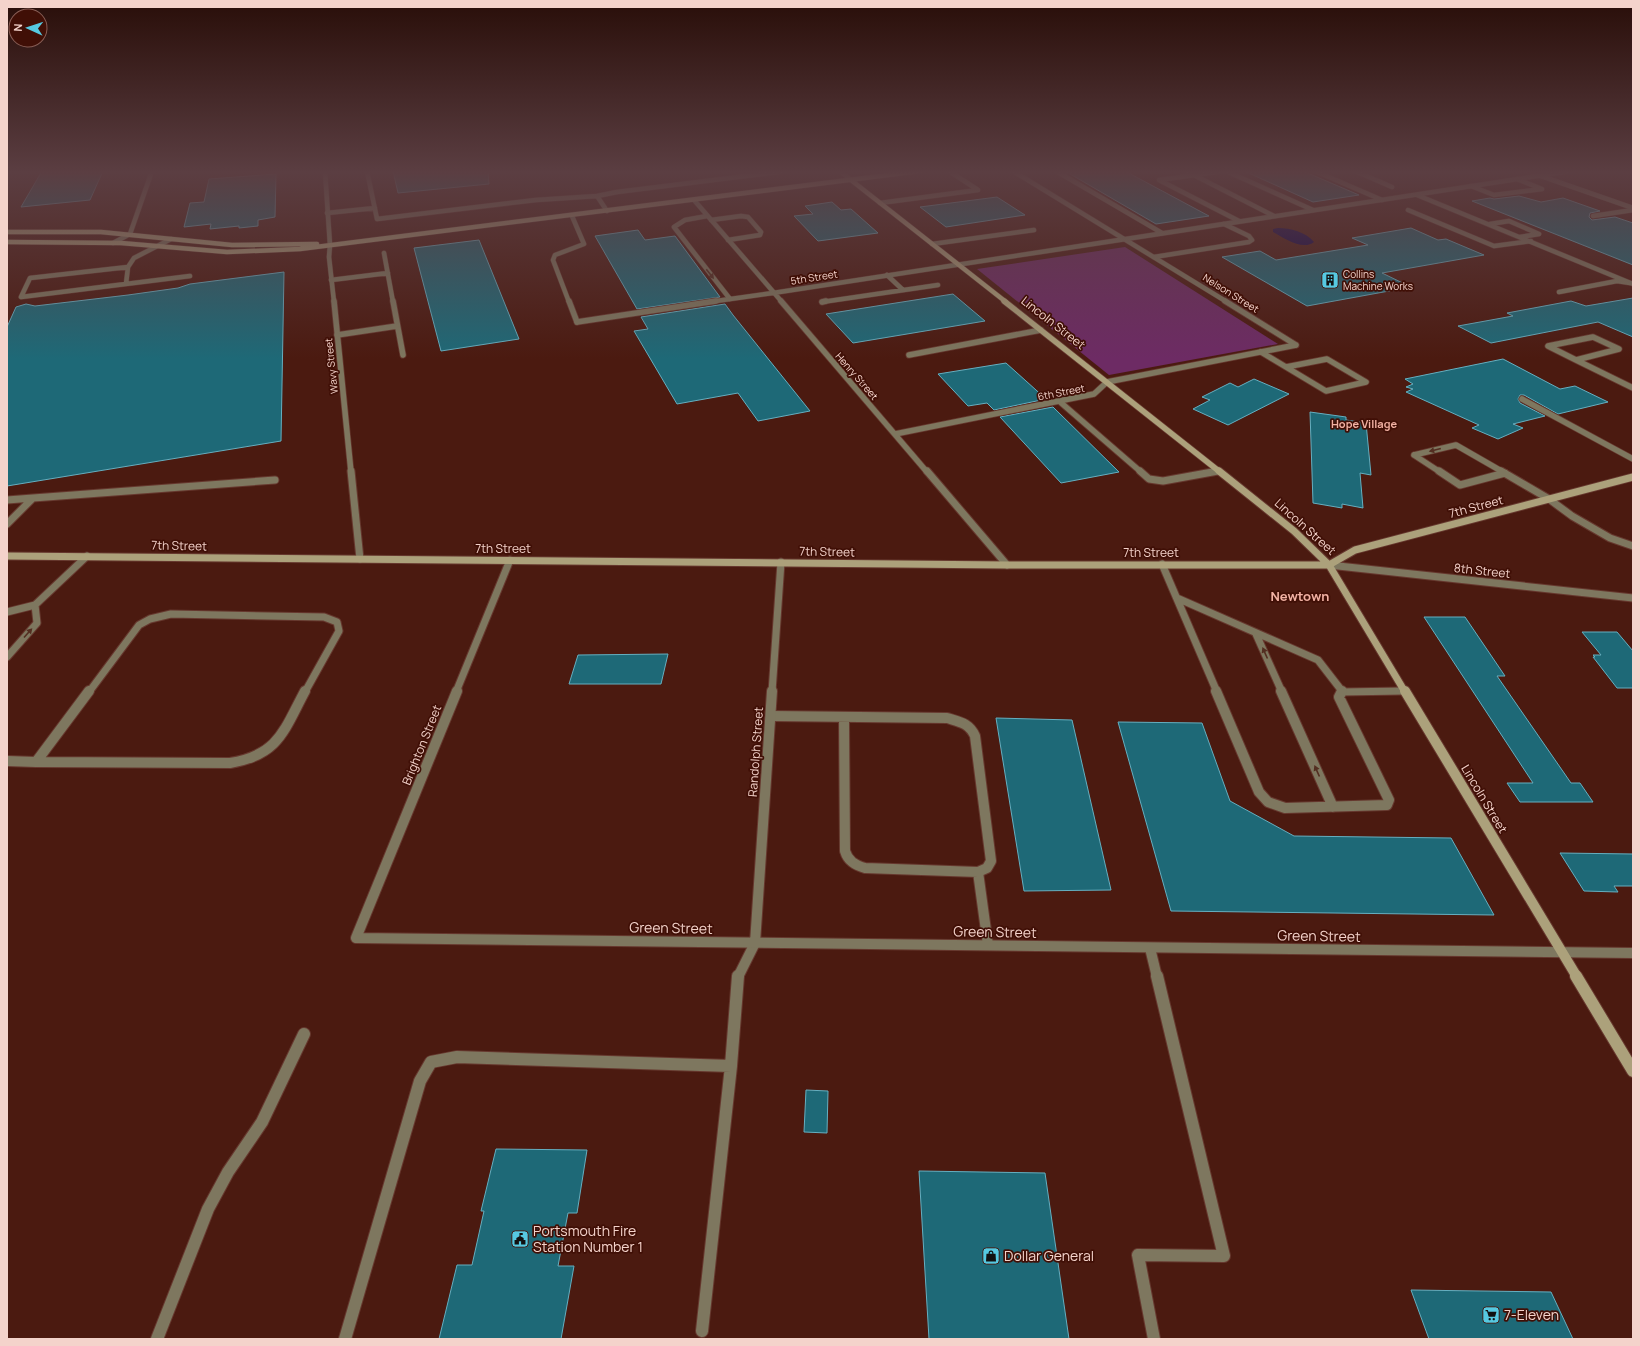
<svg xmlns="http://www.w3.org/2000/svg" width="1640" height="1346" font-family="Manrope,sans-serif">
  <rect width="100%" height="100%" fill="#4b1a10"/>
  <!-- green -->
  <path fill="#6d2b64" d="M1125,247L1278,344L1109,375L977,269Z"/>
  <!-- water -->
  <path fill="#0b004a" d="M1278,228C1290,228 1306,232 1314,242C1303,251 1284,238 1273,232V229Z"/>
  <!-- building -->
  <path fill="#1e6977" stroke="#65afc0" d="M42,171H103L90,200L21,207Z
    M393,171H488L489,184L398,193Z
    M1065,171H1125L1209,216L1156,224Z
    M1244,171H1303L1359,195L1313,202Z
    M276,174L275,217L258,220V226L239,228V226L210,229L211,224L184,227L190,203L204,202L209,179Z
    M1519,196L1541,202L1563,198L1600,211L1590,213L1589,217L1592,220L1615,217L1633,223V265L1472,201L1490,198L1494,199Z
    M997,197L1025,215L946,227L920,207Z
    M832,202L841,210L851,209L878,233L818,241L794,216L813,214L805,206Z
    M1411,228L1438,240L1446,239L1484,255L1382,273L1411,287L1307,306L1222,257L1260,251L1276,260L1368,245L1352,238Z
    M638,230L645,240L675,236L720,297L637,309L595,236Z
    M479,240L519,339L441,351L414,248Z
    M284,272L281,441L7,486V327L16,307L26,304L35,306L128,295L178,288L190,284Z
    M953,294L985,321L853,343L826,314Z
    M1633,298V337L1598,322L1491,343L1458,326L1513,316L1507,313L1571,301L1586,306Z
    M725,304L733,315L810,411L758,421L738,393L677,404L634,331L648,329L641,317Z
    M1503,359L1560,389L1575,386L1608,402L1558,414L1524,395H1520L1518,399L1520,403L1545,416L1513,424L1523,428L1498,439L1472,428L1479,425L1406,392L1413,389L1406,387L1413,384L1405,379Z
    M1006,363L1046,399L994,410L987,403L968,406L938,374Z
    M1254,379L1289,394L1228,425L1193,409L1210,400L1202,397L1230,383L1238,387Z
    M1053,407L1119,472L1061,483L1000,417Z
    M1310,412L1346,417V420L1366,423L1371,475L1360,473L1363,508L1342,504V508L1313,503Z
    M1424,617H1465L1505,676H1497L1571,783H1580L1593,802H1520L1507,783H1533Z
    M1582,632H1617L1633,651V688H1617L1593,657H1595L1593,655H1601Z
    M668,654L661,684H569L578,655Z
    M996,718L1072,720L1111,890L1024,891Z
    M1118,722L1202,723L1230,801L1294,836L1451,838L1494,915L1171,911Z
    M1560,853L1633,854V886H1614L1618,892L1584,891Z
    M806,1090L828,1091L827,1133L804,1132Z
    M496,1149L587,1150L577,1213H568L558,1266H574L561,1339H439L457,1265H472L484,1211H481Z
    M919,1171L1045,1173L1069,1339H929Z
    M1411,1290L1551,1292L1573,1339H1429Z"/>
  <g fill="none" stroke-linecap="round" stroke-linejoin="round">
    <defs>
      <path id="lane-far4" d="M367,171L377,219L536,200L597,196L617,192L786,171
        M1056,171L1162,233
        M1223,171L1159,180L1239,221
        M1226,171L1313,210
        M1315,171L1382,200
        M1471,186L1494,195L1542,189L1517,179
        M597,196L607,211
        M880,203L978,190L949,171
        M1408,210L1494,246L1531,241
        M327,213L375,208
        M707,216L685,220L674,227L730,299
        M1593,216L1633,210
        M711,220L741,216L748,217L761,232L760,235L728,240
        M1490,224L1509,221L1539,234L1520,237
        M932,244L1034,230
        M384,253L393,302
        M1154,257L1249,242L1252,240L1249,236L1224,224
        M128,267L30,278L21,297L190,276
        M887,275L903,290
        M331,280L388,273
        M126,284L128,267L134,258L171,239
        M1559,292L1617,281L1630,283
        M709,302L773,293
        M822,302L938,285"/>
      <path id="lane-far3" d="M393,301L403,355
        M822,302L826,301
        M577,322L716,301
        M337,335L397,326
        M1593,337L1619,349L1576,360L1548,346Z
        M1261,352L1286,367
        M909,355L1041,330
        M1327,359L1366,382L1326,391L1286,367Z
        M1576,360L1633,388
        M1522,399L1633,459
        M1059,401L1141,472
        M1414,455L1456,445L1503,472
        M1414,455L1440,472
        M1212,472L1219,471"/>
      <path id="lane-far2" d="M1140,471L1149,479L1163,481L1218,471
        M1439,471L1460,485L1505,473
        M1501,471L1549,499L1572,516L1610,538L1633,546
        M7,500L33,498
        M7,524L33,498L275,480
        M1162,564L1217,692
        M1177,598L1318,660L1342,691
        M7,612L35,605L87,556
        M1256,634L1282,692
        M7,657L37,623L35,605
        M89,692L139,625L150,619L171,614L324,617L337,622L339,631L305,692
        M1341,692L1403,691"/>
      <path id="lane-far1" d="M1216,691L1259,792L1268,802L1285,808L1387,805L1389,800L1339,697L1342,691
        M1281,691L1333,807
        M771,716L947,718C960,722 969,723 975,736L991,861L987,868L978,872L865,868C855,865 848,861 845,851L844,717
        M7,761L36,762
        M36,762L230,763C279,755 284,730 305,691
        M36,762L89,691
        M978,872L988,945
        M1150,948L1157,977
        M738,977L755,943"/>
      <path id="lane" d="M702,1331L731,1066
        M157,1339L208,1209L228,1172L262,1122L304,1034
        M345,1339L420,1081L431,1062L457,1057L731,1066L738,976
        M1154,1339L1138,1255L1224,1256L1157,976"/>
      <path id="street-far3" d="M325,171L330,245L329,257L334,302
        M840,171L851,180
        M1013,171L1227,302
        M1186,171L1274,216
        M1355,171L1392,187
        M1541,176L1633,208
        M1417,195L1633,284
        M694,200L782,302
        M113,243L130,234L152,171
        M773,293L1570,171
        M569,302L553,260L555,255L584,244L572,216"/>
      <path id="street-far2" d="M334,301L351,472
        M569,301L577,322
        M781,301L927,472
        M1225,301L1296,345
        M895,434L1094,394L1107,382L1296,345"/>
      <path id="street-far1" d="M351,471L360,559
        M927,471L1007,565
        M1329,565L1633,598
        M456,692L510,560
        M772,692L781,562"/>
      <path id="street" d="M457,691L356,938L1633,953
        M755,943L772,691"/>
      <path id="secondary-far4" d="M851,180L1006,302
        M7,232H101L232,245L317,244
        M7,242L121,243L227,252L300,249L920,171"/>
      <path id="secondary-far3" d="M1004,301L1220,472"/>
      <path id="secondary-far2" d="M1219,471L1294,531L1329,565L1405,692
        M7,556L1007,565H1329L1355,550L1633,477"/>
      <path id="secondary-far1" d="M1405,691L1577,977"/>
      <path id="secondary" d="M1576,976L1633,1071"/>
    </defs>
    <!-- lane-far4 casing -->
    <use href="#lane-far4" stroke="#66382e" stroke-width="5.5"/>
    <!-- lane-far3 casing -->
    <use href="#lane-far3" stroke="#66382e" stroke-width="7"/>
    <!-- lane-far2 casing -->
    <use href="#lane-far2" stroke="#66382e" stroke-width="9"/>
    <!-- lane-far1 casing -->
    <use href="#lane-far1" stroke="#66382e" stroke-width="12"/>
    <!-- lane casing -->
    <use href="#lane" stroke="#66382e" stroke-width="14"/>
    <!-- street-far3 casing -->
    <use href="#street-far3" stroke="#66382e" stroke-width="5.5"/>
    <!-- street-far2 casing -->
    <use href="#street-far2" stroke="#66382e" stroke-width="7"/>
    <!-- street-far1 casing -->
    <use href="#street-far1" stroke="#66382e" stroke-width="9"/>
    <!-- street casing -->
    <use href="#street" stroke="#66382e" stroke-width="12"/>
    <!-- secondary-far4 casing -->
    <use href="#secondary-far4" stroke="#66382e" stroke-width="5.5"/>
    <!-- secondary-far3 casing -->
    <use href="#secondary-far3" stroke="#66382e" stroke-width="7"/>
    <!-- secondary-far2 casing -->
    <use href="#secondary-far2" stroke="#66382e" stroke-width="9"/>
    <!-- secondary-far1 casing -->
    <use href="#secondary-far1" stroke="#66382e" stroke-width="12"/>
    <!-- secondary casing -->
    <use href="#secondary" stroke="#66382e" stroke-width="14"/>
    <!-- lane-far4 -->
    <use href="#lane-far4" stroke="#7e775f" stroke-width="4.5"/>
    <!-- lane-far3 -->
    <use href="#lane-far3" stroke="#7e775f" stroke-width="5.5"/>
    <!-- lane-far2 -->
    <use href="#lane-far2" stroke="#7e775f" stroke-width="7"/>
    <!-- lane-far1 -->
    <use href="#lane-far1" stroke="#7e775f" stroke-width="10"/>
    <!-- lane -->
    <use href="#lane" stroke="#7e775f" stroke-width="12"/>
    <!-- street-far3 -->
    <use href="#street-far3" stroke="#7e775f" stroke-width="4.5"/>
    <!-- street-far2 -->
    <use href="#street-far2" stroke="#7e775f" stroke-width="5.5"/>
    <!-- street-far1 -->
    <use href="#street-far1" stroke="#7e775f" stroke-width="7"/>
    <!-- street -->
    <use href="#street" stroke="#7e775f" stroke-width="10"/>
    <!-- secondary-far4 -->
    <use href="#secondary-far4" stroke="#aca17b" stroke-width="4.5"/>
    <!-- secondary-far3 -->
    <use href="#secondary-far3" stroke="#aca17b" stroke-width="5.5"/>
    <!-- secondary-far2 -->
    <use href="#secondary-far2" stroke="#aca17b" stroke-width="7"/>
    <!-- secondary-far1 -->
    <use href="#secondary-far1" stroke="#aca17b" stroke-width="10"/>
    <!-- secondary -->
    <use href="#secondary" stroke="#aca17b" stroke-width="12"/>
  </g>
  <!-- one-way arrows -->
  <defs><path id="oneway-solid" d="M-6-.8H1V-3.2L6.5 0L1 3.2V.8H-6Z"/></defs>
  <g fill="#532e21">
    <use href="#oneway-solid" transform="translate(710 274) rotate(52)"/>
    <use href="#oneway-solid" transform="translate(1435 450) rotate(166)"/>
    <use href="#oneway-solid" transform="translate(28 633) rotate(-48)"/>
    <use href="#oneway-solid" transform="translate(1265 653) rotate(-114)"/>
    <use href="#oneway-solid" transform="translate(1317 771) rotate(-114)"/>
  </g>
  <!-- sky -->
  <linearGradient id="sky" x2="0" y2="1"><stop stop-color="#290e09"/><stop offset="0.48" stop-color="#5b3e42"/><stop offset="1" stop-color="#5b3e42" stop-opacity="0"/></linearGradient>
  <rect width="1640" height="359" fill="url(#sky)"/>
  <!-- icons -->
  <defs>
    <symbol id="building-square" viewBox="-11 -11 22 22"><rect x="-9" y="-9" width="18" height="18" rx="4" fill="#56c9e1" stroke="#400f06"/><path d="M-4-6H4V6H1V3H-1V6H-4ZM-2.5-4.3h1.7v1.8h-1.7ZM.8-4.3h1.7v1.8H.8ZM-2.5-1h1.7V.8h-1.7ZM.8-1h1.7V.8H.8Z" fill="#111"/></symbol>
    <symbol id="civic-square" viewBox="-11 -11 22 22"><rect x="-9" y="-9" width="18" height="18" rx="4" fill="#56c9e1" stroke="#400f06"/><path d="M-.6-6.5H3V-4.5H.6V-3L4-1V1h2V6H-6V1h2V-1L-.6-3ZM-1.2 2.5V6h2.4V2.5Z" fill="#111"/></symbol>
    <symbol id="shop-square" viewBox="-11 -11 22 22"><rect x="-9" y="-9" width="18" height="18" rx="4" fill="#56c9e1" stroke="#400f06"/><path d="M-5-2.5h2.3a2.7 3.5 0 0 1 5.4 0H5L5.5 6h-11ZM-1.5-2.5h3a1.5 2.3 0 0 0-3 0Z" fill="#111"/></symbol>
    <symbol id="supermarket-square" viewBox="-11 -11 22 22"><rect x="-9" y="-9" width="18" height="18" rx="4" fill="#56c9e1" stroke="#400f06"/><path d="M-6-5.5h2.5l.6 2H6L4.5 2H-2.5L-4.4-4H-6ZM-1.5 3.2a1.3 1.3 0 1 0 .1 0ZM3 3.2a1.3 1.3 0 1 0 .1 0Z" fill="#111"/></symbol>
  </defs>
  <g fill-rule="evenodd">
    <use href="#building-square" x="1320" y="270" width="20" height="20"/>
    <use href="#civic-square" x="510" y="1229" width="20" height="20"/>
    <use href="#shop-square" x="981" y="1246" width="20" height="20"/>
    <use href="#supermarket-square" x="1481" y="1305" width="20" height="20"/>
  </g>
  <g text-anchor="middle" stroke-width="3.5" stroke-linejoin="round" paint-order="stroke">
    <!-- far-poi labels -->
    <g font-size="10" fill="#f4d3cb" stroke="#400f06" text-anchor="start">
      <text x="1343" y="278">Collins<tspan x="1343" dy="12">Machine Works</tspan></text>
    </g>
    <!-- far-street labels -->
    <g font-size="10" fill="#f4d3cb" stroke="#400f06">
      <text transform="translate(814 277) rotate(-9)" y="4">5th Street</text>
      <text transform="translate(1231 293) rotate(32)" y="4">Nelson Street</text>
      <text transform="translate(331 366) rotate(-96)" y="4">Wavy Street</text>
      <text transform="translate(857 376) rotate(49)" y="4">Henry Street</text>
      <text transform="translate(1061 392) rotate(-11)" y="4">6th Street</text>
    </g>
    <!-- far-neighbourhood labels -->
    <g font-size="11" font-weight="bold" fill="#f1b1a3" stroke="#400f06">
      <text x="1364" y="428">Hope Village</text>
    </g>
    <!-- street labels -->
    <g font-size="12" fill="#f4d3cb" stroke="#400f06">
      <text transform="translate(1053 323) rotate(38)" y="4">Lincoln Street</text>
      <text transform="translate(1476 507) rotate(-15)" y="4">7th Street</text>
      <text transform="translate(1305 527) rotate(42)" y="4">Lincoln Street</text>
      <text transform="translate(179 546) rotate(1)" y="4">7th Street</text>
      <text x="503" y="553">7th Street</text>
      <text transform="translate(827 552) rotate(1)" y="4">7th Street</text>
      <text x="1151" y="557">7th Street</text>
      <text transform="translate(1482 571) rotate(6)" y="4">8th Street</text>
      <text transform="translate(422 745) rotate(-68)" y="4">Brighton Street</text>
      <text transform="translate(756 752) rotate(-86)" y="4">Randolph Street</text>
      <text transform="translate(1484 799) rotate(59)" y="4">Lincoln Street</text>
    </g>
    <!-- neighbourhood labels -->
    <g font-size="13" font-weight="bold" fill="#f1b1a3" stroke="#400f06">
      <text x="1300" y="601">Newtown</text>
    </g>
    <!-- near-street labels -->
    <g font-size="14" fill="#f4d3cb" stroke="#400f06">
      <text transform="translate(671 928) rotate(1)" y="5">Green Street</text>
      <text transform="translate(995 932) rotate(1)" y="5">Green Street</text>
      <text transform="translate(1319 936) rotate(1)" y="5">Green Street</text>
    </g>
    <!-- near-poi labels -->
    <g font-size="14" fill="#f4d3cb" stroke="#400f06" text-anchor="start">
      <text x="533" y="1236">Portsmouth Fire<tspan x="533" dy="16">Station Number 1</tspan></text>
      <text x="1004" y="1261">Dollar General</text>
      <text x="1504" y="1320">7-Eleven</text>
    </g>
  </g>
  <!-- border -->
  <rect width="1640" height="1346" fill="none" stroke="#f4d3cb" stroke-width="16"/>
  <!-- north arrow -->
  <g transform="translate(28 28) rotate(273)"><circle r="19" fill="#400f06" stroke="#885d55"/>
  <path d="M0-3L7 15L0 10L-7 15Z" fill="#56c9e1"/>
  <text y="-6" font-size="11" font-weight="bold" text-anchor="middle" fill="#f4d3cb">N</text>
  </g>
</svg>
